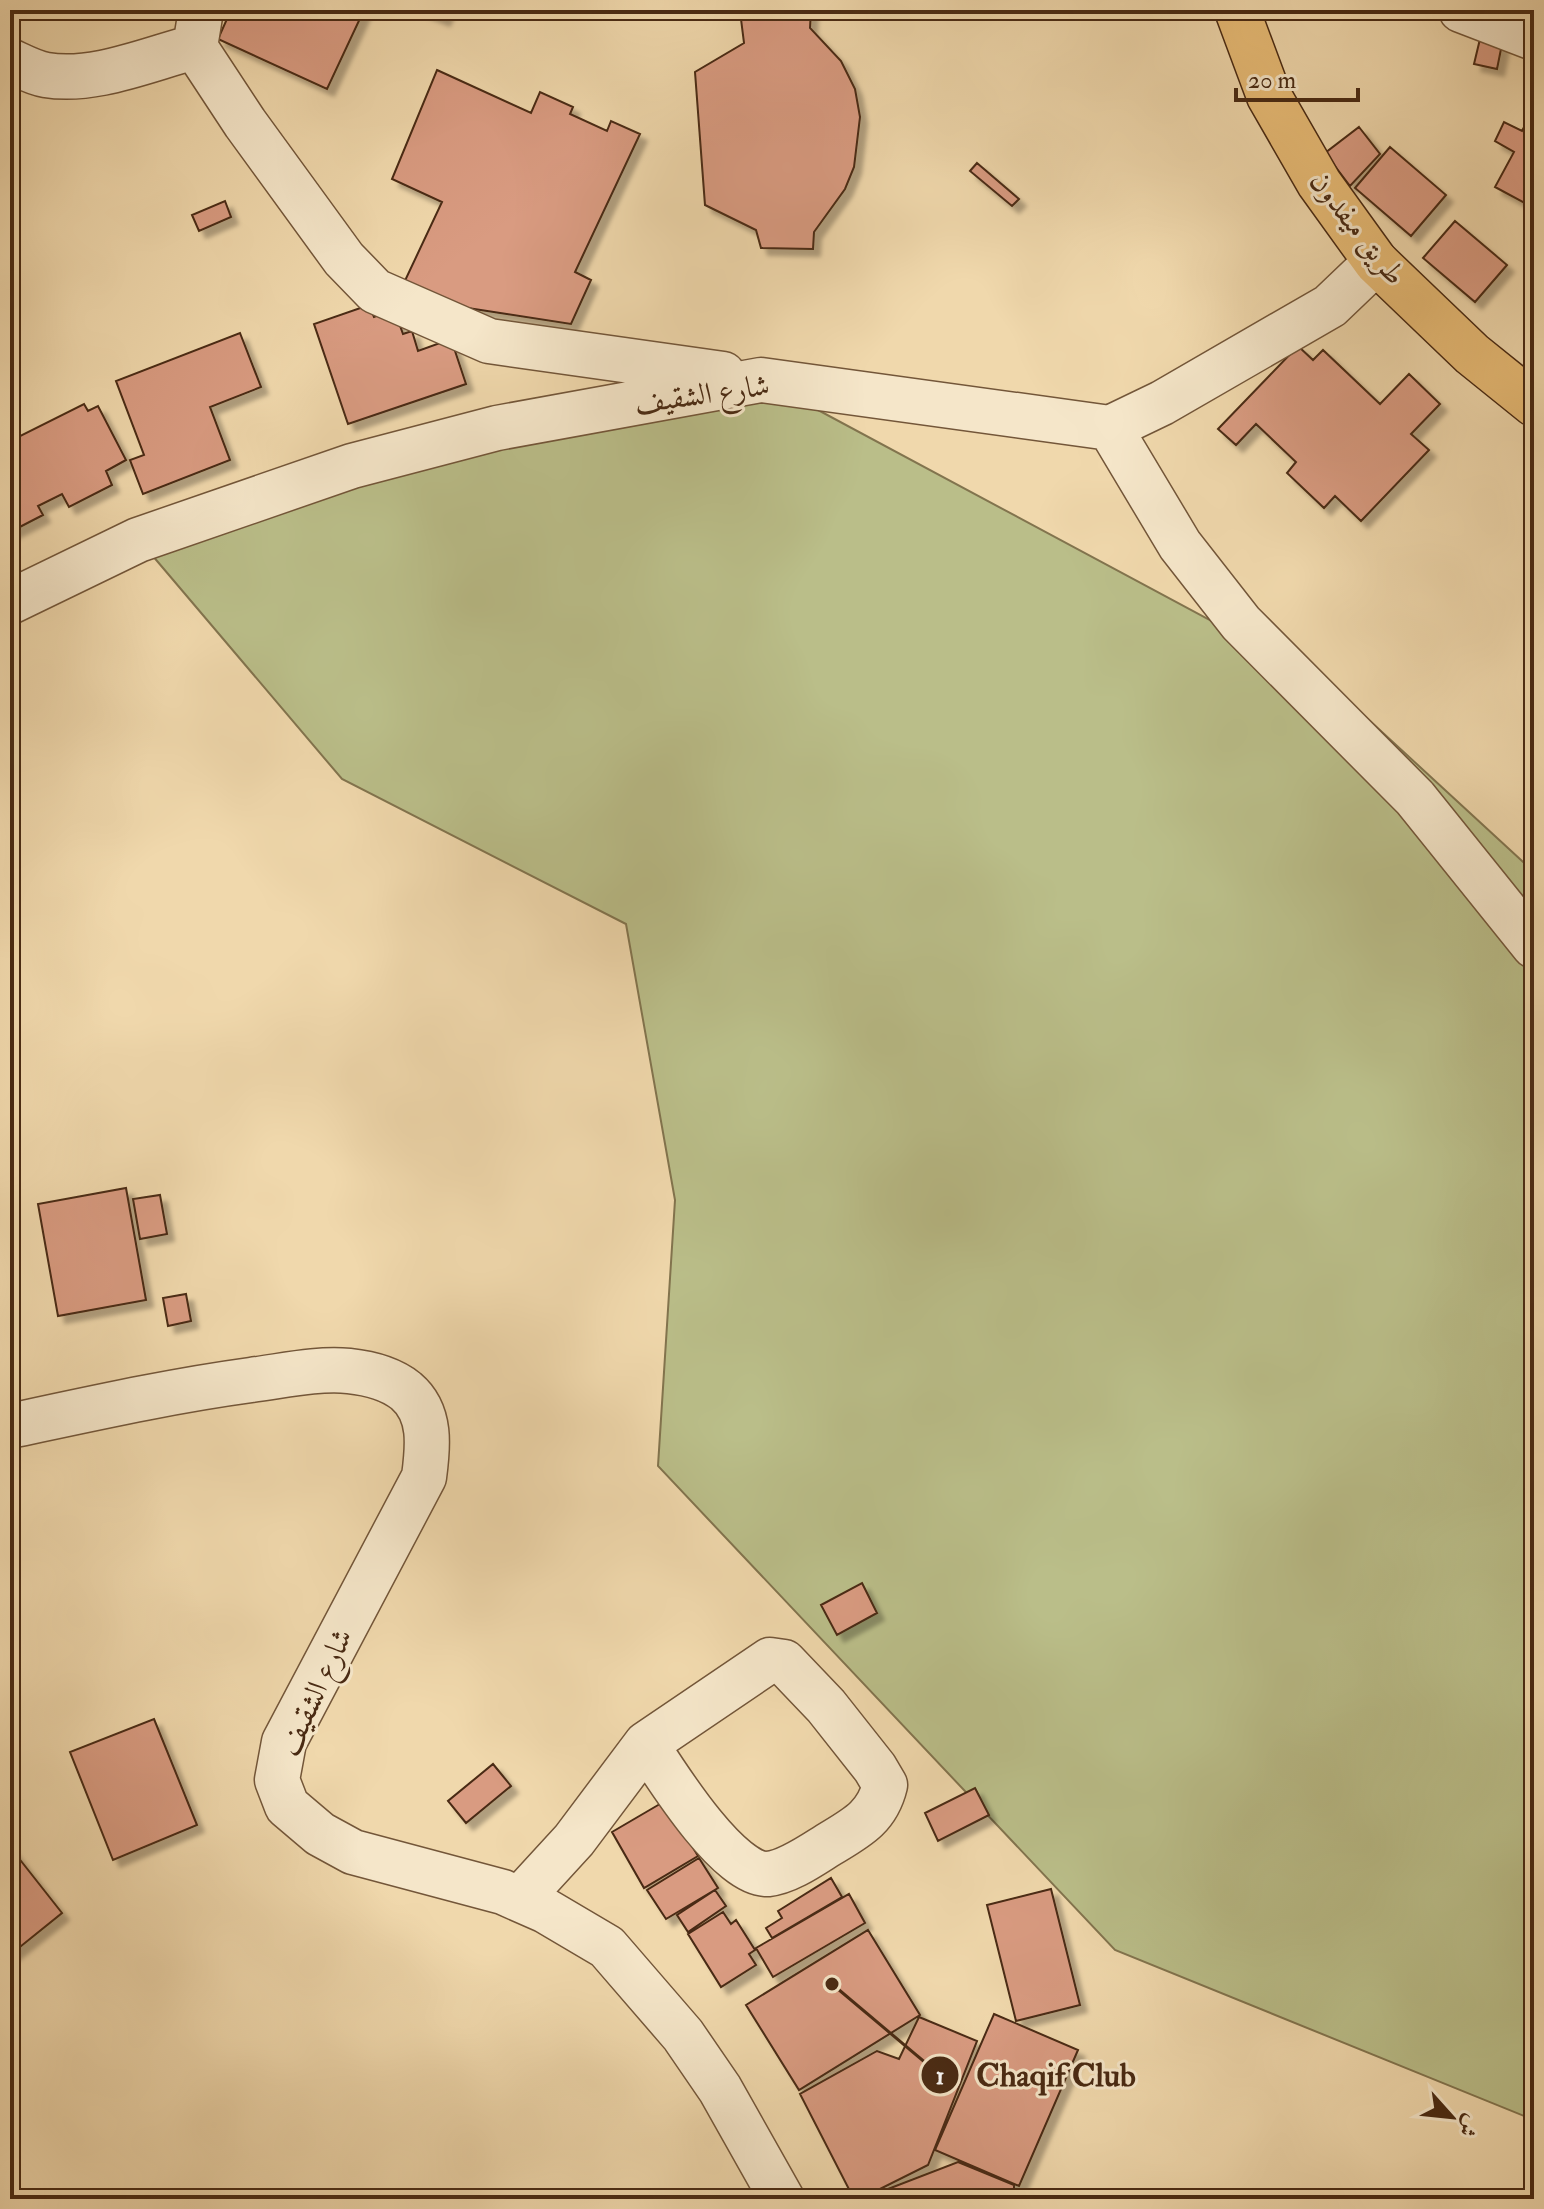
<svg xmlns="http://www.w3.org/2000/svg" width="1544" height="2209" font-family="'IM FELL Double Pica',Amiri,serif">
  <defs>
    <filter id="shadow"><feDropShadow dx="7" dy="7" stdDeviation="2" flood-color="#0004"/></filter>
  </defs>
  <rect width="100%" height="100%" fill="#f0d8ac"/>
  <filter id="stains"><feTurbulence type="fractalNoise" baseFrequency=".0025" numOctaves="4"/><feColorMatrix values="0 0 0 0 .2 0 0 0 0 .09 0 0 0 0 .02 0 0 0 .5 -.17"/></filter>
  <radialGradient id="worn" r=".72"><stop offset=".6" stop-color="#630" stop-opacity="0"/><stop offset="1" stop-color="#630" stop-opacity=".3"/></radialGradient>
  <!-- green -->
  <path fill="#babe89" stroke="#82744e" stroke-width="2" d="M762,380L1331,685L1534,872V2120L1115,1950L658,1466L675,1200L626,924L342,779L135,535Z"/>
  <!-- building -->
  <path fill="#d99b81" stroke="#492a13" stroke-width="2" filter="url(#shadow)" d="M231,10H364L327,89L218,39Z
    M421,10H447L443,19Z
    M783,10H811L810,28L841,61L855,89L860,117L854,167L845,189L814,232L813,249L761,248L756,230L705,205L695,72L744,43L741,19Z
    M1480,39L1502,44L1497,69L1474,64Z
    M437,70L531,113L540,92L573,107L570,114L607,131L611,121L640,134L575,272L591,280L571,324L442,304L402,287L442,202L392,179Z
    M1533,110L1534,111V208L1495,187L1514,152L1495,141L1504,122L1522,131Z
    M1359,127L1380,154L1350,186L1325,153Z
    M1390,147L1446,195L1411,236L1355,188Z
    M977,163L1019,199L1012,206L970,171Z
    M225,201L231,217L199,231L192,215Z
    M1455,221L1507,265L1475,302L1423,258Z
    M369,305L374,317L394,309L403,334L412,331L418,351L451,339L466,384L348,424L314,324Z
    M240,333L261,387L210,407L230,460L143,494L130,460L144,455L116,381Z
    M1298,346L1313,360L1323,350L1380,404L1409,374L1440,404L1411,434L1429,450L1361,521L1335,496L1324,508L1287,473L1296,462L1256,424L1236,445L1218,429Z
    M84,404L88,411L98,406L126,460L106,471L112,485L69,507L62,494L38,506L43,515L10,532V441Z
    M126,1188L146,1300L58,1316L38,1204Z
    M160,1195L167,1234L140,1239L133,1199Z
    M186,1294L191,1321L168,1326L163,1298Z
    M862,1583L877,1613L837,1635L821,1605Z
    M154,1719L197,1825L113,1860L70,1752Z
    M493,1764L511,1786L466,1823L448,1801Z
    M975,1788L989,1815L938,1841L925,1813Z
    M665,1801L698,1856L644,1888L612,1832Z
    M10,1847L62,1913L10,1955Z
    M699,1858L718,1888L666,1919L647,1890Z
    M831,1878L842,1897L772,1938L766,1928L782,1918L778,1911Z
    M1051,1889L1080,2005L1016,2021L987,1905Z
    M715,1890L726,1906L688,1932L677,1915Z
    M849,1894L865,1923L773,1977L756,1948Z
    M723,1912L731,1924L736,1920L755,1950L749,1954L756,1965L721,1987L688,1934Z
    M868,1930L920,2015L799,2090L746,2005Z
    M994,2014L1078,2050L1019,2186L935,2150Z
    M919,2017L977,2041L928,2165L860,2199H854L800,2094L877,2051L899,2059Z
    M958,2162L1014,2185V2196L1007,2199H862Z"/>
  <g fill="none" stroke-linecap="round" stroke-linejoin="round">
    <defs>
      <path id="minor" d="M201,10L195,47L245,123L344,259L375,291L489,341L723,374
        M1461,10L1534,38
        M10,61C21,66 34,73 46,75C95,83 148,59 195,47
        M1110,428L1180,545L1241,623L1415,798L1534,946
        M10,602L138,540L352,466L497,428L761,380L1110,428L1162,403L1330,306L1376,262
        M10,1426C90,1409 170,1391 251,1380C283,1376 316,1368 349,1371C368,1373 391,1379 406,1391C432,1413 428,1447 424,1477L284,1742L277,1780L287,1806L320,1834L353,1852L503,1892L546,1911L607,1947L683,2035L720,2089L782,2199
        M520,1899L574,1840L646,1744L770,1660L784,1662L826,1706L875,1768L885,1785C877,1818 856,1828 828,1845C812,1855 788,1872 768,1874C729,1876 666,1775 646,1744"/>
      <path id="major" d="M1237,10L1269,96L1319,183L1376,262L1472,354L1534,404"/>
    </defs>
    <!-- minor casing -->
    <use href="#minor" stroke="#735639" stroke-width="47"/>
    <!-- major casing -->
    <use href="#major" stroke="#492a13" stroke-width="47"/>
    <!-- minor -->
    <use href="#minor" stroke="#f5e6c9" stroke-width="44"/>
    <!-- major -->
    <use href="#major" stroke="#e8bc76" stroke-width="44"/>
  </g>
  <g text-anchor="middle" stroke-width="6" stroke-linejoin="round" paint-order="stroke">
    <!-- street labels -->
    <g font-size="30" fill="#492a13" stroke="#f5e6c9">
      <text transform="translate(1358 228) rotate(52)" y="10">طريق ميفدون</text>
      <text transform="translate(702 394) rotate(-8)" y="10">شارع الشقيف</text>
      <text transform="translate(315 1692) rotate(-65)" y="10">شارع الشقيف</text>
    </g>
  </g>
  <!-- callouts -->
  <path fill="none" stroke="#492a13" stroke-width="3" d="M832 1984L940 2075"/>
  <g fill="#492a13" stroke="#f5e6c9" stroke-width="3">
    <circle cx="832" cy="1984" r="8"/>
    <circle cx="940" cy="2075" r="20"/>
  </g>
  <g font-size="24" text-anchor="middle" font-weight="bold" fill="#fff">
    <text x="940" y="2084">1</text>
  </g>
  <g font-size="32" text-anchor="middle" font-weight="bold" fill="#492a13" stroke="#f5e6c9" stroke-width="6" stroke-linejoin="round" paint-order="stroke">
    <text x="1056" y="2086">Chaqif Club</text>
  </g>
  <!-- margin -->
  <rect width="1544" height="2209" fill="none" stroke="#f0d8ac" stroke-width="40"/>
  <rect x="12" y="12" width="1520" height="2185" fill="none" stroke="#492a13" stroke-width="4"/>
  <rect x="20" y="20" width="1504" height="2169" fill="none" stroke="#492a13" stroke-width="2"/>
  <!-- north arrow -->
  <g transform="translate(1452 2117) rotate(117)" stroke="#f5e6c9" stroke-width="6" paint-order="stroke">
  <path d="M0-6L14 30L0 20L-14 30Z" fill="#492a13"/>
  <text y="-12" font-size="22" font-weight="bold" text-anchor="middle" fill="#492a13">ش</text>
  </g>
  <!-- scale -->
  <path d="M1236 88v12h122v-12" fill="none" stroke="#492a13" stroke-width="4"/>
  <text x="1248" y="88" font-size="24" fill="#492a13" stroke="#f5e6c9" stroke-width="6" paint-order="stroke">20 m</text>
  <rect width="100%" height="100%" filter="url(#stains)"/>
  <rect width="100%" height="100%" fill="url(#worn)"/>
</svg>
